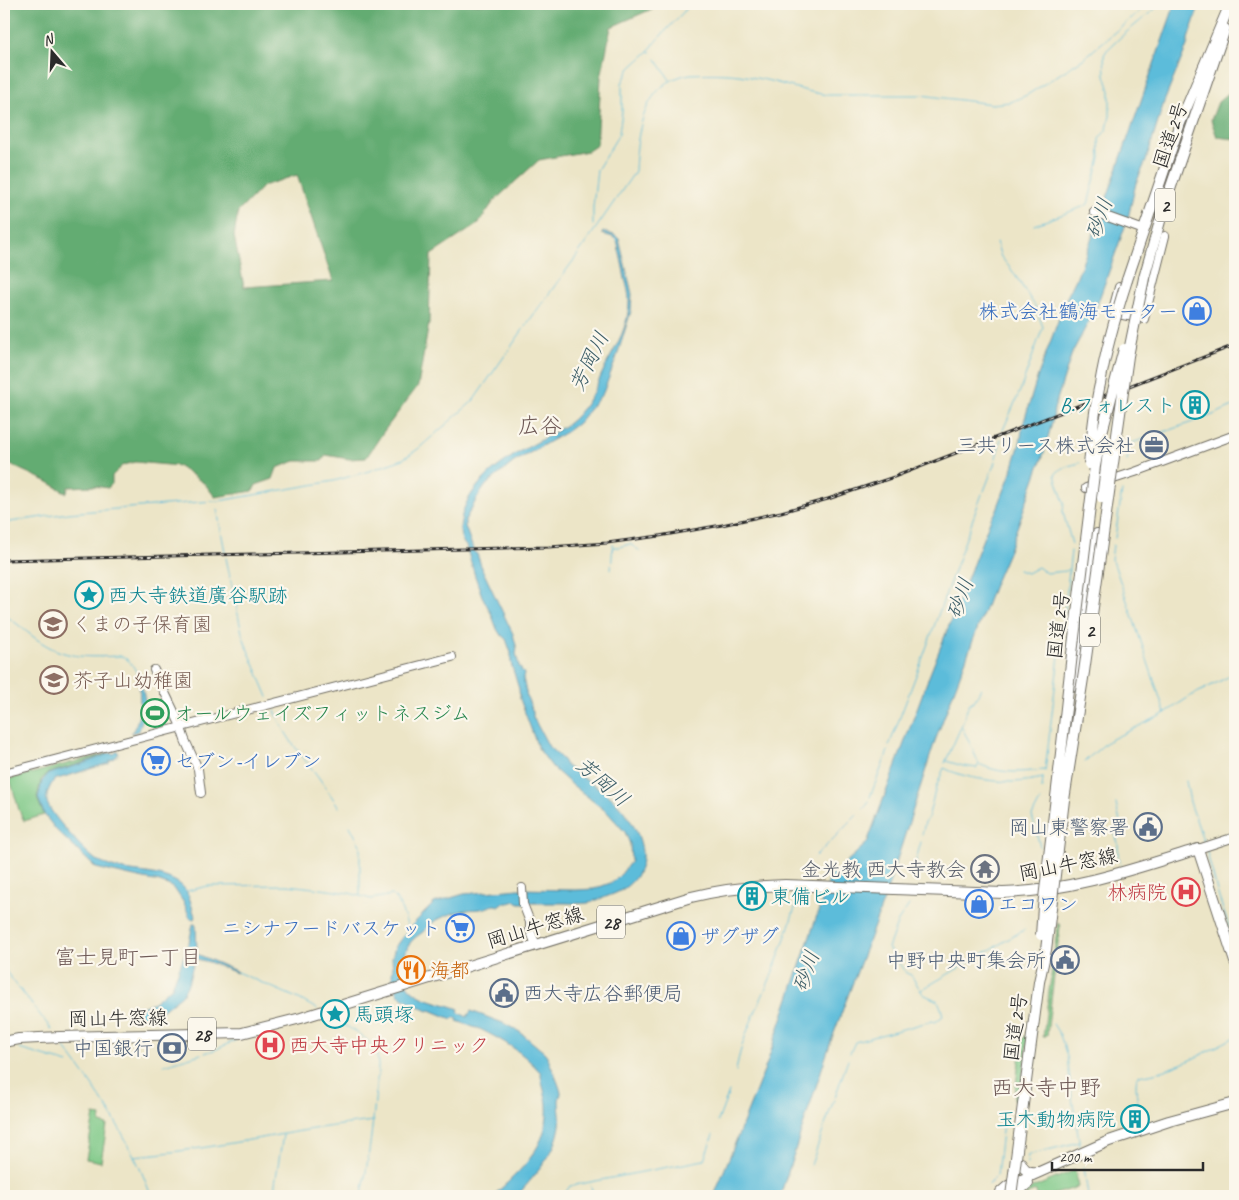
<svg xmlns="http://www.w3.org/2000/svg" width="1239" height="1200" font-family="Caveat,'Klee One',sans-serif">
  <rect width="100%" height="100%" fill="#fbf7ec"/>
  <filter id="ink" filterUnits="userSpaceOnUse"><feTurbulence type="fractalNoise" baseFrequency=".02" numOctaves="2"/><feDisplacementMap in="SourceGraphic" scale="10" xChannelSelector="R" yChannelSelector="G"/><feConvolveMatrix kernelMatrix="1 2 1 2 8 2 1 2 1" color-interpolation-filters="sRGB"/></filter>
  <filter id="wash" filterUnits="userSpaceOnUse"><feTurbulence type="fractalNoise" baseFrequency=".0096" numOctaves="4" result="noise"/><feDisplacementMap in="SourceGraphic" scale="20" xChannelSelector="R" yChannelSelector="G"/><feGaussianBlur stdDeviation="1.12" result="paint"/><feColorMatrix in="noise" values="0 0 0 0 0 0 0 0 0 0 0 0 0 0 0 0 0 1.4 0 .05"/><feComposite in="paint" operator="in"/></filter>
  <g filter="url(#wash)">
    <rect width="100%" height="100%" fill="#ece5c7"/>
    <!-- green -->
    <path fill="#7bc785" stroke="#537958" d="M108,753L82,763L48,773L41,780L37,798L44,815L24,821L19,810L10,779Z
      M1058,923L1060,926L1047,1035L1043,1037Z
      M1025,1036L1028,1037L1019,1103L1016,1102L1014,1099L1022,1039Z
      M94,1115L101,1116L100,1123L107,1125L101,1162L86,1159Z
      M1075,1170L1078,1187L1049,1196H1037L1036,1191L1027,1194V1196H1024L1030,1189Z"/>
    <!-- forest -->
    <path fill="#64ac72" stroke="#486c4e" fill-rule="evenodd" d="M4,4H659L652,9L611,27L601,78L597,145L588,151L539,160L494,201L478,224L431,255L429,323L418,386L384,431L366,458L349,459L326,455L322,461H295L277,468L273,479L256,485L253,491L215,497L205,484L179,466L135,462L123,465L112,476V484L108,488L94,486L68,487L67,493L46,481L4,462V458L7,451L4,446ZM297,175L333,281L244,287L234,236L238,212L263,186Z
      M1233,89L1235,90V139L1217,137L1211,120L1218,102Z"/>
    <!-- water -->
    <path fill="#5cbcda" stroke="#447482" d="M1175,4H1200L1188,39V43L1164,102L1146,161L1136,183L1128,218L1096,308L1072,353L1054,409L1053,418L1044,453L1009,550L994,585L935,741L885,897L831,1041L780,1196H714L767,1063L830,877L867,843L928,679L991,518L996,512L1012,470L1020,443L1023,425L1038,375L1067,297L1077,277L1103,209Z
      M603,232L614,235L619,239L632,294L631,311L616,359L603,393L578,423L566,432L514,462L486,485L479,495L465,520V526L474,552L477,554L483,571L513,634L517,649L516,653L519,666L524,674L523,678L527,697L533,712V717L549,747L563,760L567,767C573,768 574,774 580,776C589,782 598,787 606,793C635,817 663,865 620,891C613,895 596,900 588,903C581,904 572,903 565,903C550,903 534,903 519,903L516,901L509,903H503L499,906L496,905C492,905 489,907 485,908C479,910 473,909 466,910C456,912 446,915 437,920C432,922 429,926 425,930C420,935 412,938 409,945C401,959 399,980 413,991C424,1001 445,1003 459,1009L458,1012L467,1017L471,1011L503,1023L520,1032L545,1053L547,1056C550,1064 560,1086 561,1093C561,1095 559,1098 559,1100C559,1112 562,1119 559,1131C554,1156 533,1177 517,1196H493C521,1170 550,1146 547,1104C546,1094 541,1083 541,1073C522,1051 504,1041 478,1028H476L457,1021L458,1019L454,1017L452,1019L430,1010L428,1011L410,1002L398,994L393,983L392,973L393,970L392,958L395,947L406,932L413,924L434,903L464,894L518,889L576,890L594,889L613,882L622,873L631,861L630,844L625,832L608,813L570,783L553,768L538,748L520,699L519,689L511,663V653L506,639L500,634L497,629L491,613L482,596L475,576L466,546C460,540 459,530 461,521C465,486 505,459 534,444C549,435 566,428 578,414C591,400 598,382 606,365C617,345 629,325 629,301C629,293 627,286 625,279C623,266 620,254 617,241L613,237L602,234Z
      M138,677H140L146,705L139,731L131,733C143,718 140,695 138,677Z
      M117,751L119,753L115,758L109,761V763L54,780C49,788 46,793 47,802C49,813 86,853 96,860C99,862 103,864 107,865C130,875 160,869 181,885C190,892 191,906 195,916L194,919H192L190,918L184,903L176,891L170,886L160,882L139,878L96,868L56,830L44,814L38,798L42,781L48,774L85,763L110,753L114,754Z
      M193,924H195L196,926L197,954L236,971L237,973L209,962L197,959L195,961L193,965L188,984L182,995L153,1018L126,1016L125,1014L139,1006L142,1007L154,1002L172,987L189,943Z"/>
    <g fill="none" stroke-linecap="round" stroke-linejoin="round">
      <!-- stream -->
      <path stroke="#5cbcda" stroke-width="1" d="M651,52L649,51L656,41L691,4
        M656,59L670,80
        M593,225V207L597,170L616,139L619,133L622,112V83L630,68L649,51
        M1034,225L1085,206L1088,204L1100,158L1099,139L1107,129L1110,116V91L1105,75L1104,55L1107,50L1123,35L1156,8L1154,4
        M997,242H996L1001,257L1011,269L1035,306L1043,327L1020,391L1003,430
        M1129,444L1213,415L1235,405
        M1127,461L1130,444
        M984,491L994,465L1001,439
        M217,509L225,552
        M4,523L68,513L225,500L334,481L369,471L403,459L418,449L473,401L529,321L576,257L634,173L635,171C637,131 643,82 690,74C712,73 735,73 756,78C780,82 804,92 828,95H921L992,104L1010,102L1027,95L1083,59L1148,4
        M1115,538L1122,491
        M1072,544L1064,516L1063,511L1064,503L1055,475C1060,467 1072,465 1080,463
        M1113,545L1111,560L1113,561L1133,618L1165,713
        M613,547H619L630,544L640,551
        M226,558L242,633L246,645L268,697
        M611,570L613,544
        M1018,570L1027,573L1038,567L1046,573L1066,571L1069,569L1071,551
        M4,615C15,621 25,631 35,638C65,660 87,657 121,656C130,659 136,670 139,678
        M1062,637L1069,570
        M275,711C283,731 295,748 309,765C320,778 329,793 339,807
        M962,728L968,739L979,764
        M889,746L923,657L967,535L982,494
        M946,761L963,766L977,768L979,764C1003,775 1019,772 1045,770
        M1085,761L1108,741L1162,715L1189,697L1226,678L1235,672
        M945,763L961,727L969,704L975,700L981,688
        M1045,771L1060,647
        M1186,781L1190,802L1204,843
        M1042,789L1043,778
        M870,797L888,751
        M1040,801L1032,816L1040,847
        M1116,804L1121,827L1114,830L1118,843V855L1122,868
        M350,826L360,845V895
        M922,835L925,822L928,818L936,787L944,768C963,778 990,781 1011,782C1022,782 1033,780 1043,778
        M1206,849L1219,898L1235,944
        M814,858L867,805L869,801
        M915,877L916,860L921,842
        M187,891L208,886L287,885L314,888L349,893L371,899L392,895C401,902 404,919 409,929
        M4,969L52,1030
        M237,972L299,999L317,1009
        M921,990L1024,930
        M328,1015C339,1022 369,1038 374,1048C381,1060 377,1077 376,1090C373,1126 368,1161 362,1196
        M1053,1024L1060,1035L1067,1056L1072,1098L1080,1146
        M60,1041C96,1089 131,1139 151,1196
        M19,1049L68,1063
        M205,1053L217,1049L236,1040
        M850,1053L855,1042L932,1021L935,1022L943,1016L941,1008L938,1001L923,994L911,975L906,973L888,948L898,921L909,905
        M164,1065L201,1054
        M736,1071C741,1037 759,1006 772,974C782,949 790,923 798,898
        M718,1121L729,1092
        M1143,1122C1139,1106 1134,1092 1137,1076C1173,1072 1204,1053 1235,1037
        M134,1156C195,1151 253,1139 313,1129C333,1126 354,1123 374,1121
        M1027,1163L1028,1155L1079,1142
        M811,1165L848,1060
        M1084,1167L1088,1196
        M989,1184L997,1176L1003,1122
        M591,1186L593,1196
        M273,1196L283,1135
        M563,1196L570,1186L704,1160L713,1135"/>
    </g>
  </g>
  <g filter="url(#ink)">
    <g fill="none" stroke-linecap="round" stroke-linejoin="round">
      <defs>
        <path id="tertiary" d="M1094,212L1144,230
          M1119,287L1112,313L1144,319L1165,236
          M1086,488L1135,472L1235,435
          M154,670L179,722L185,740L198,769L201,793
          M4,773L452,657
          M1198,849L1235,837
          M522,888L523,904L530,922V930L536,945"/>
        <path id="primary" d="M4,1042L19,1039L60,1037L242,1033L301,1018L691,897C722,889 753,886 785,885L1003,893C1070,891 1134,869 1198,849L1235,962
          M1021,1163C1024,1170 1028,1173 1037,1172
          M1001,1192L1008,1186L1109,1141L1169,1121L1235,1103
          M1017,1196L1023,1187L1028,1183"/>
        <path id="trunk" d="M1144,278L1164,207L1225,29
          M1127,280L1180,123L1230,4
          M1079,689V666L1097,534"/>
      </defs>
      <!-- tertiary casing -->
      <use href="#tertiary" stroke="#6f6c62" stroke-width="10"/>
      <!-- primary casing -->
      <use href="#primary" stroke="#6f6c62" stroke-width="12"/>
      <!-- trunk casing -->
      <use href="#trunk" stroke="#6f6c62" stroke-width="12"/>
      <!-- tertiary -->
      <use href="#tertiary" stroke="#fff" stroke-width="8"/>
      <!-- primary -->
      <use href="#primary" stroke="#fff" stroke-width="10"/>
      <!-- trunk -->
      <use href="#trunk" stroke="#fff" stroke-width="10"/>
      <defs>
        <path id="rail" d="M4,560L549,547L607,543L659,536L722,525L781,512L828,499L894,477L1235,345"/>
      </defs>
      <!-- rail casing -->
      <use href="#rail" stroke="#2b2b2b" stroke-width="3"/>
      <!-- rail -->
      <use href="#rail" stroke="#fbf7ec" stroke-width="1" stroke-dasharray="4" stroke-linecap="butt"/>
      <defs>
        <path id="trunk-bridge" d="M1089,464C1092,437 1094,410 1100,384C1106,349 1116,314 1127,280
          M1102,498L1109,445
          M1041,935L1043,907L1058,780L1072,654L1095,466L1100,440L1124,349
          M1011,1196L1039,982L1046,950L1064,800L1084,672L1128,356L1144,278"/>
      </defs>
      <!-- trunk-bridge casing -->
      <use href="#trunk-bridge" stroke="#6f6c62" stroke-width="12" stroke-linecap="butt"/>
      <!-- trunk-bridge -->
      <use href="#trunk-bridge" stroke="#fff" stroke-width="10"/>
    </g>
  </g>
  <!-- icons -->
  <defs>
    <symbol id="shop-ring" viewBox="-11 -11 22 22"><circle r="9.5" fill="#fbf7ec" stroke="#3f7fe0" stroke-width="1.5"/><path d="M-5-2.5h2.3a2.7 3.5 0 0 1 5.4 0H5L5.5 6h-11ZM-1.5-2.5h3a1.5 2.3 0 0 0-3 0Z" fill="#3f7fe0"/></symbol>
    <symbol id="building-ring" viewBox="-11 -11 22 22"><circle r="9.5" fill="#fbf7ec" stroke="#0f9aa8" stroke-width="1.5"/><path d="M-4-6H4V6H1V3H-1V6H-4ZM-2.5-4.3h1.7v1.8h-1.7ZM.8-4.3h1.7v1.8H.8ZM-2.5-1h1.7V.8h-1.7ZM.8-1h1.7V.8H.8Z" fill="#0f9aa8"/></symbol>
    <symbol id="office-ring" viewBox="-11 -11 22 22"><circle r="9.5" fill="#fbf7ec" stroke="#5c6f8a" stroke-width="1.5"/><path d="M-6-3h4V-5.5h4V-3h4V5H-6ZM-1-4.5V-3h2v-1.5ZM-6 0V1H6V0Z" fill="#5c6f8a"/></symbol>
    <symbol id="sight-ring" viewBox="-11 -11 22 22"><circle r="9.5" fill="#fbf7ec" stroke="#0f9aa8" stroke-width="1.5"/><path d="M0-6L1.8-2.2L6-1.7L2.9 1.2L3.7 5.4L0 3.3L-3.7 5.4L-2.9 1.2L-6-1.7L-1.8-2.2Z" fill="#0f9aa8"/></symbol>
    <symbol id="school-ring" viewBox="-11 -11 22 22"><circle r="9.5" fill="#fbf7ec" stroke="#8d6e63" stroke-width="1.5"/><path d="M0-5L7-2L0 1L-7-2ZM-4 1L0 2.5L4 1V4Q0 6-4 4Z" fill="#8d6e63"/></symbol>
    <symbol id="stadium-ring" viewBox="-11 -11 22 22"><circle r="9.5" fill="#fbf7ec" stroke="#2e9e5b" stroke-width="1.5"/><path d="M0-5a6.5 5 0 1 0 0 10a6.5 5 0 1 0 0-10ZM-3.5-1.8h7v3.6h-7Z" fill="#2e9e5b"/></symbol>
    <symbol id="supermarket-ring" viewBox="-11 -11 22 22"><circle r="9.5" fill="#fbf7ec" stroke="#3f7fe0" stroke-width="1.5"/><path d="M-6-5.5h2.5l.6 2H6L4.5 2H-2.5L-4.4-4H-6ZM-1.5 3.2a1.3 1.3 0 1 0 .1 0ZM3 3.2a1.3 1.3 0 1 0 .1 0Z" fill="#3f7fe0"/></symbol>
    <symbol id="civic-ring" viewBox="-11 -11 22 22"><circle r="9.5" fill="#fbf7ec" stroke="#5c6f8a" stroke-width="1.5"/><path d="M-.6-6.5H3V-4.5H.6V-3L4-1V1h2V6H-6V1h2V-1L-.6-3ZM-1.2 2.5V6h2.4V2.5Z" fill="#5c6f8a"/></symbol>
    <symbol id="temple-ring" viewBox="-11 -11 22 22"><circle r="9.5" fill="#fbf7ec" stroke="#6b7280" stroke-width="1.5"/><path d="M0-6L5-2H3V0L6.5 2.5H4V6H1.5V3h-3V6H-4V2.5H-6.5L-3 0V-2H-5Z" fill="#6b7280"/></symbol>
    <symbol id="hospital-ring" viewBox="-11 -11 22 22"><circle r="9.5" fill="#fbf7ec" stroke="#e0444e" stroke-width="1.5"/><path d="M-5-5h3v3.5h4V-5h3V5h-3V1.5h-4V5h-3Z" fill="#e0444e"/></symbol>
    <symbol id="restaurant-ring" viewBox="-11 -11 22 22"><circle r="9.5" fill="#fbf7ec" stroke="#e8710a" stroke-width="1.5"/><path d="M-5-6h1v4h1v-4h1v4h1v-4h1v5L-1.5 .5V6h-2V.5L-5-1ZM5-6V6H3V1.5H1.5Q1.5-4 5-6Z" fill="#e8710a"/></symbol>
    <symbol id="bank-ring" viewBox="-11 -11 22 22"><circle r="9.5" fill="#fbf7ec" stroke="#5c6f8a" stroke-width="1.5"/><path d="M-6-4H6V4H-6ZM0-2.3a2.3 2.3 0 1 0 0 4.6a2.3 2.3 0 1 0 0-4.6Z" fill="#5c6f8a"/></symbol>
  </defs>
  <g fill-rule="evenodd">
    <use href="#shop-ring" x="1181" y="295" width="32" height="32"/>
    <use href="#building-ring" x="1179" y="389" width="32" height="32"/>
    <use href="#office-ring" x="1138" y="429" width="32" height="32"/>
    <use href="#sight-ring" x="73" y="579" width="32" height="32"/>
    <use href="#school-ring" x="37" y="608" width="32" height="32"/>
    <use href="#school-ring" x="38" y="664" width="32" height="32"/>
    <use href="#stadium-ring" x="139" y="697" width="32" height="32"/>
    <use href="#supermarket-ring" x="140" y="745" width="32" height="32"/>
    <use href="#civic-ring" x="1132" y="811" width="32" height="32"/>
    <use href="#temple-ring" x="969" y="853" width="32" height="32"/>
    <use href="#hospital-ring" x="1170" y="876" width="32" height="32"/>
    <use href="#building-ring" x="736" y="880" width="32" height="32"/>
    <use href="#shop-ring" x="963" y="888" width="32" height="32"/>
    <use href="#supermarket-ring" x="444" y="912" width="32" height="32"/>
    <use href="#shop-ring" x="665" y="920" width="32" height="32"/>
    <use href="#civic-ring" x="1049" y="944" width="32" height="32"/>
    <use href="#restaurant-ring" x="395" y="954" width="32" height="32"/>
    <use href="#civic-ring" x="488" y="977" width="32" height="32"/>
    <use href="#sight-ring" x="319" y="998" width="32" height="32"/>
    <use href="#hospital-ring" x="254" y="1029" width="32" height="32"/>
    <use href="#bank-ring" x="156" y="1032" width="32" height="32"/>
    <use href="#building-ring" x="1119" y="1103" width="32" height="32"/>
  </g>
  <g text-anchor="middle" stroke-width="4.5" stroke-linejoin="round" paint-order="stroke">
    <!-- shield labels -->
    <g fill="#fbf7ec" stroke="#696865" stroke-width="1">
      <rect x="1155" y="188.5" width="20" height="33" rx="4"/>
      <rect x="1080" y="613.5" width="20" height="33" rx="4"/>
      <rect x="597" y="905.5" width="28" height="33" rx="4"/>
      <rect x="188" y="1017.5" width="28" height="33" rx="4"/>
    </g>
    <g font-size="19" font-weight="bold" fill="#2b2b2b">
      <text x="1165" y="212">2</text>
      <text x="1090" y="637">2</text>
      <text x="611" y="929">28</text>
      <text x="202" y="1041">28</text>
    </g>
    <!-- street labels -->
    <g font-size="20" fill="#2b2b2b" stroke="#fbf7ec">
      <text transform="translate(1170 135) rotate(-71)" y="7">国道2号</text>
      <text transform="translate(1058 625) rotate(-83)" y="7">国道2号</text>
      <text transform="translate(1068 864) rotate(-11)" y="7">岡山牛窓線</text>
      <text transform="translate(535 927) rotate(-17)" y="7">岡山牛窓線</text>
      <text transform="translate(118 1018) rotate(-1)" y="7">岡山牛窓線</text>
      <text transform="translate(1015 1027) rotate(-82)" y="7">国道2号</text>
    </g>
    <!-- shop labels -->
    <g font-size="20" fill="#366cbe" stroke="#fbf7ec" text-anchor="start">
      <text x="1178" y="318" text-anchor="end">株式会社鶴海モーター</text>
      <text x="175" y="768">セブン-イレブン</text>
      <text x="998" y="911">エコワン</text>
      <text x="441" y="935" text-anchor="end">ニシナフードバスケット</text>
      <text x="700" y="943">ザグザグ</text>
    </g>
    <!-- culture labels -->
    <g font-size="20" fill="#0d838f" stroke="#fbf7ec" text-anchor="start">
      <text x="1176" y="412" text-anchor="end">B.フォレスト</text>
      <text x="108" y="602">西大寺鉄道廣谷駅跡</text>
      <text x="771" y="903">東備ビル</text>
      <text x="354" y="1021">馬頭塚</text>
      <text x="1116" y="1126" text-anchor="end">玉木動物病院</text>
    </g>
    <!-- service labels -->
    <g font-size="20" fill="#4e5e75" stroke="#fbf7ec" text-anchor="end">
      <text x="1135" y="452">三共リース株式会社</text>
      <text x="1129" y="834">岡山東警察署</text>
      <text x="1046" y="967">中野中央町集会所</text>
      <text x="523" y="1000" text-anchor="start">西大寺広谷郵便局</text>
      <text x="153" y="1055">中国銀行</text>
    </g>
    <!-- education labels -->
    <g font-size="20" fill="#785e54" stroke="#fbf7ec" text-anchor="start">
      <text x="72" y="631">くまの子保育園</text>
      <text x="73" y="687">芥子山幼稚園</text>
    </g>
    <!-- leisure labels -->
    <g font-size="20" fill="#27864d" stroke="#fbf7ec" text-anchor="start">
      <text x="174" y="720">オールウェイズフィットネスジム</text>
    </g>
    <!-- worship labels -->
    <g font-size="20" fill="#5b616d" stroke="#fbf7ec" text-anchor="end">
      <text x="966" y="876">金光教 西大寺教会</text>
    </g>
    <!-- health labels -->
    <g font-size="20" fill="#be3a42" stroke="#fbf7ec" text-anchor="end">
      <text x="1167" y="899">林病院</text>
      <text x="289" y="1052" text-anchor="start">西大寺中央クリニック</text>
    </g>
    <!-- food labels -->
    <g font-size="20" fill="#c56008" stroke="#fbf7ec" text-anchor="start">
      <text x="430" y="977">海都</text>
    </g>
    <!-- water labels -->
    <g font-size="21" font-style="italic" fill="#3c5e68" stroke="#fbf7ec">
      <text transform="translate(1099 218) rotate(-70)" y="7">砂川</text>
      <text transform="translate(589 361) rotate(-64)" y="7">芳岡川</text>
      <text transform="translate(960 598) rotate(-70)" y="7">砂川</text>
      <text transform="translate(603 782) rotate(41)" y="7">芳岡川</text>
      <text transform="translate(806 971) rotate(-70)" y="7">砂川</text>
    </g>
    <!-- neighbourhood labels -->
    <g font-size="21" fill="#6f5a57" stroke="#fbf7ec">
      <text x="128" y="964">富士見町一丁目</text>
    </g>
    <!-- quarter labels -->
    <g font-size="22" fill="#6f5a57" stroke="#fbf7ec">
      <text x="540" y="433">広谷</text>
      <text x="1046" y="1095">西大寺中野</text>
    </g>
  </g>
  <!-- margin -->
  <rect width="1239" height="1200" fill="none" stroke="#fbf7ec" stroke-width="20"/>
  <!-- north arrow -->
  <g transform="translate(52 52) rotate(341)" stroke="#fbf7ec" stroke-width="4" paint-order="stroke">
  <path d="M0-4L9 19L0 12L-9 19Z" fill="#2b2b2b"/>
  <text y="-8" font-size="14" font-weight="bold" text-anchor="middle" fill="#2b2b2b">N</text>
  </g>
  <!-- scale -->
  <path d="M1052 1162v8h151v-8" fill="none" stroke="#2b2b2b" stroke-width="2.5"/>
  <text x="1059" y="1162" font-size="15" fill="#2b2b2b" stroke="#fbf7ec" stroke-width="4" paint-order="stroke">200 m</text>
</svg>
